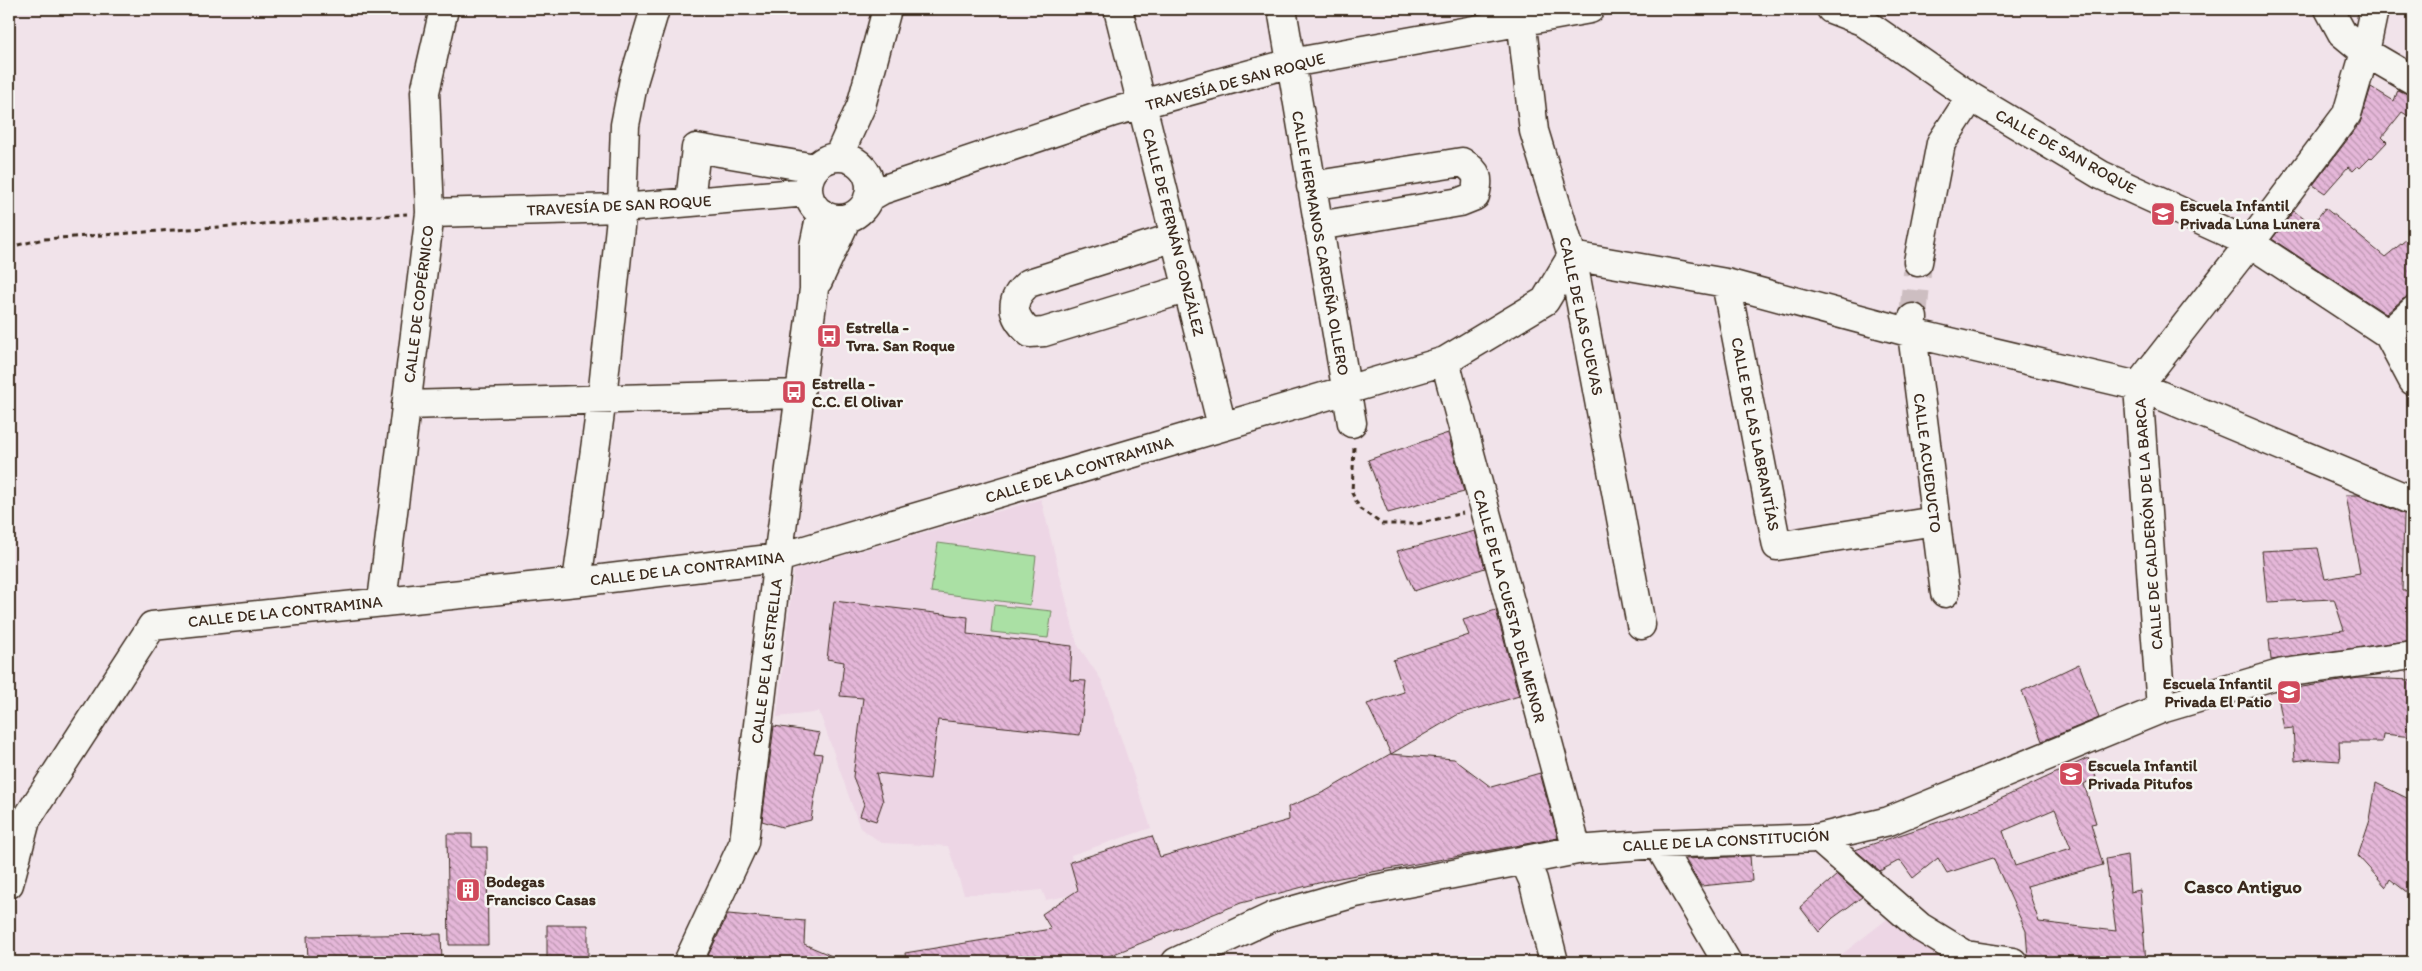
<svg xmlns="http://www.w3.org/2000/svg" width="2422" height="971" font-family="Itim,sans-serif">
  <defs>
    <pattern id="building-back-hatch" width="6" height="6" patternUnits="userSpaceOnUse" patternTransform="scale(1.25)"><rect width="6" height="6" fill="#e5b7d9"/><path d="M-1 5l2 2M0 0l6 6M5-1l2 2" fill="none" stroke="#bb95af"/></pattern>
  </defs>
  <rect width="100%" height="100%" fill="#f1e3ea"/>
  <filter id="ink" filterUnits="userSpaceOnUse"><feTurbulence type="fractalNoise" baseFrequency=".02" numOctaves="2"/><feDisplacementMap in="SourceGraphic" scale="10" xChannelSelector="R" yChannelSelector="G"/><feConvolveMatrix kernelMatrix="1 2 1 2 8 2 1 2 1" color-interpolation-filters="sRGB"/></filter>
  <g filter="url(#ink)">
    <!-- built -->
    <path fill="#edd6e5" d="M1041,499L1077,644L1102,681L1151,828L1071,855L1077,894L1046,900L1042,890L1004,894H964L948,846L882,843L860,828L819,711L813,713L777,717L794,570Z
      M1891,916L1973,962H1832Z"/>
    <!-- garden -->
    <path fill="#aae0a4" stroke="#728561" d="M938,543L1036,556L1030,605L931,592Z
      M994,605L1052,611L1048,638L991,632Z"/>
    <!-- building -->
    <path fill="url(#building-back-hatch)" stroke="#3b2a1e" fill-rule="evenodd" d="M2371,87L2394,101L2398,90L2413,96V119L2402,112L2382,137L2387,142L2372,158L2371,157L2360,168L2358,166L2353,171L2348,167L2325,193L2313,185L2360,123Z
      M2325,208L2385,257L2413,234V296L2403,299L2386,314L2272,239L2294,211L2312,225Z
      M1448,433L1464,492L1388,513L1368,460Z
      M2346,495H2358L2404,514L2402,591L2413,590V640L2271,660L2269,639L2344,630L2334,599L2267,602L2262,551L2318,548L2325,579L2360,573Z
      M1475,531L1485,568L1414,591L1397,551Z
      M834,601L968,617L967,634L1072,646L1070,680L1086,681L1080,735L938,720L930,779L876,773L883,801L876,821L860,816L864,804L853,777L863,698L840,696L844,662L827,659Z
      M1496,610L1519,696L1457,715L1391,754L1367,704L1404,692L1393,660L1469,635L1463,620Z
      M2079,664L2099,718L2042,741L2022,691Z
      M2359,678L2413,680V737L2383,734L2382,742H2339L2340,761L2309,759L2295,761L2293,728L2284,729L2277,691Z
      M774,726L820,733L814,753L822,754L811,820L782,827L762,821Z
      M1390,754L1454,759L1491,787L1540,773L1558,838L1334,879L1241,903L1094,962H906L905,953L1051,929L1042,914L1078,890L1070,862L1152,836L1160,857L1289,820L1288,807L1324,792Z
      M2088,758L2096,777L2084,784L2096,823L2091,824L2103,865L2027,886L2039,922L2116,931L2106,859L2127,855L2130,892L2140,890L2146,962H2039L2038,959L2028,958L2026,931L1993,858L1947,873L1938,858L1913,878L1900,860L1880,871L1855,850L1983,807ZM2055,809L2071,848L2015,866L2003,831Z
      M2376,783L2413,801V897L2390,879L2386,887L2358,856L2370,820Z
      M447,834H472V847H487L488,945H449Z
      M1750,856L1752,881L1701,886L1685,859Z
      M1837,875L1862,897L1833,918L1819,932L1800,907Z
      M728,914L805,921L804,944L846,962H705Z
      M547,925H588V962H547Z
      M441,934L442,962H308L307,936Z"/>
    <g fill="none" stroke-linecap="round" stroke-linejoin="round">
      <!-- minor-tunnel -->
      <path stroke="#cdbec1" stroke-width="28" stroke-dasharray="28 14" stroke-linecap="butt" d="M1913,318L1918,262"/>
      <defs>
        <path id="minor" d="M1118,9L1222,426
          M1282,9L1352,423
          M1520,9L1534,131L1572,256L1641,625
          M1831,9L1862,21L1971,97L2101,175L2250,243L2388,334L2413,381
          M2329,9L2342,33L2365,52L2413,80
          M838,157L861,106L887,9
          M808 188a31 31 0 1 1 62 0a31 31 0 1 1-62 0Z
          M1311,186L1462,162C1479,172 1479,178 1475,196L1460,202L1318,226
          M868,198L882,190L1113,112L1291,63L1590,9
          M690,202L696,148L815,168
          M430,213L622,208L808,192
          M1175,237L1029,283C1008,300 1011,316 1030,333L1044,332L1188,288
          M1572,256L1726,283L1912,333L2138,386L2413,501
          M1918,262L1941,143L1971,97
          M818,281L847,218
          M1726,283L1777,546L1935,521
          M1913,318L1912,333L1945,593
          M2388,334L2413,311
          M1445,361L1577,850
          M406,405L800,394
          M577,582L602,398L622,208L625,125L634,79L655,9
          M382,601L430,213L425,92L444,9
          M2161,709L2138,386L2250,243L2347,114L2365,52L2373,14L2372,9
          M1818,838L1920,927L1966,955L2013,962
          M1658,844L1727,962
          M1524,860L1533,880L1554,962
          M9,884L26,820L152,626L577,582L778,558L1445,361L1545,301L1572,256
          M688,962L744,842L778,558L814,289V246L821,213
          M1176,962L1274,916L1355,893L1577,850L1658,844L1818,838L1889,821L2161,709L2283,673L2413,655"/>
      </defs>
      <!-- minor casing -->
      <use href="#minor" stroke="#3b2a1e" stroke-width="31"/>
      <!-- path -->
      <path stroke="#3b2a1e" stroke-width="3" stroke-dasharray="5 4" stroke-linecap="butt" d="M9,247L44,239L407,214
        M1354,447L1352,493L1360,509L1382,524H1417L1463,513"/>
      <!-- minor -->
      <use href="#minor" stroke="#f6f6f2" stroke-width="28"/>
    </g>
  </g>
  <!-- icons -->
  <defs>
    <symbol id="school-square" viewBox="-11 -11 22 22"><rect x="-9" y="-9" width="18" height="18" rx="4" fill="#d1495b" stroke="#f6f6f2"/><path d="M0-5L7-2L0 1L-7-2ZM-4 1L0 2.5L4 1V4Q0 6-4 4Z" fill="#fff"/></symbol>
    <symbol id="bus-square" viewBox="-11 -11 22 22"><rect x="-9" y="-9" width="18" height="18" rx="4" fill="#d1495b" stroke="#f6f6f2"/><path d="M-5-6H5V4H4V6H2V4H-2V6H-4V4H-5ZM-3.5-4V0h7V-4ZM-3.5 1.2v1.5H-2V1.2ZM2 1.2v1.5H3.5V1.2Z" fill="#fff"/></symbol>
    <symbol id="building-square" viewBox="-11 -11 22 22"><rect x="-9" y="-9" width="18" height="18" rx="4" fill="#d1495b" stroke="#f6f6f2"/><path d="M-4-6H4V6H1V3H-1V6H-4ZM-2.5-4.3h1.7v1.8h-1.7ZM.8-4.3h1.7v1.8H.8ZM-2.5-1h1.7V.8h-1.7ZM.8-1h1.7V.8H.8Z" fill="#fff"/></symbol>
  </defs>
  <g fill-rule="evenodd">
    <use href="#school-square" x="2149" y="200" width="28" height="28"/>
    <use href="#bus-square" x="815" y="322" width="28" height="28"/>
    <use href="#bus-square" x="780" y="378" width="28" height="28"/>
    <use href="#school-square" x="2275" y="678" width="28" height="28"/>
    <use href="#school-square" x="2057" y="760" width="28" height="28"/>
    <use href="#building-square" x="454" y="876" width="28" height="28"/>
  </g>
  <g text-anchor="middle" stroke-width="5" stroke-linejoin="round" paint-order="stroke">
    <!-- street labels -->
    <g font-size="16" fill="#3b2a1e" stroke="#f6f6f2">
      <text transform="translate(1235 81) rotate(-15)" y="6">TRAVESÍA DE SAN ROQUE</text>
      <text transform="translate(2066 151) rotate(29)" y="6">CALLE DE SAN ROQUE</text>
      <text transform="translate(619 205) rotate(-3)" y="6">TRAVESÍA DE SAN ROQUE</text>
      <text transform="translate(1174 232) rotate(76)" y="6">CALLE DE FERNÁN GONZÁLEZ</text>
      <text transform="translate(1321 243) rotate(80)" y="6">CALLE HERMANOS CARDEÑA OLLERO</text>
      <text transform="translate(418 304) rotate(-83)" y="6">CALLE DE COPÉRNICO</text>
      <text transform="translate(1582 316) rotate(78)" y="6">CALLE DE LAS CUEVAS</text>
      <text transform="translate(1756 434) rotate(79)" y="6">CALLE DE LAS LABRANTÍAS</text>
      <text transform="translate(1928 463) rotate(83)" y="6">CALLE ACUEDUCTO</text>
      <text transform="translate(1079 469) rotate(-17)" y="6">CALLE DE LA CONTRAMINA</text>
      <text transform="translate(2148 524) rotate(-94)" y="6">CALLE DE CALDERÓN DE LA BARCA</text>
      <text transform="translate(687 568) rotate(-7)" y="6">CALLE DE LA CONTRAMINA</text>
      <text transform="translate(1510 606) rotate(75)" y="6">CALLE DE LA CUESTA DEL MENOR</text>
      <text transform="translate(285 611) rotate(-6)" y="6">CALLE DE LA CONTRAMINA</text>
      <text transform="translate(766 661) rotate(-83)" y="6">CALLE DE LA ESTRELLA</text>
      <text transform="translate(1726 840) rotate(-3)" y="6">CALLE DE LA CONSTITUCIÓN</text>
    </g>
    <!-- poi labels -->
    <g font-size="16" font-weight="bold" fill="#3b2a1e" stroke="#f6f6f2" text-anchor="start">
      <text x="2180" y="211">Escuela Infantil<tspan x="2180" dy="18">Privada Luna Lunera</tspan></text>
      <text x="846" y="333">Estrella -<tspan x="846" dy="18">Tvra. San Roque</tspan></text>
      <text x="812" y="389">Estrella -<tspan x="812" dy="18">C.C. El Olivar</tspan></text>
      <text x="2272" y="689" text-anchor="end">Escuela Infantil<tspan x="2272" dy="18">Privada El Patio</tspan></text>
      <text x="2088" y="771">Escuela Infantil<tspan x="2088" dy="18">Privada Pitufos</tspan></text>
      <text x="486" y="887">Bodegas<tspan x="486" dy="18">Francisco Casas</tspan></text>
    </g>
    <!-- quarter labels -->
    <g font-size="19" font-weight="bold" fill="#3b2a1e" stroke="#f6f6f2">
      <text x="2243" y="893">Casco Antiguo</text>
    </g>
  </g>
  <!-- margin -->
  <rect width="2422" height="971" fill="none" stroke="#f6f6f2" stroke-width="30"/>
  <rect x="15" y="15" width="2392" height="941" fill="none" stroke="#3b2a1e" stroke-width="2" filter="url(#ink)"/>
</svg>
